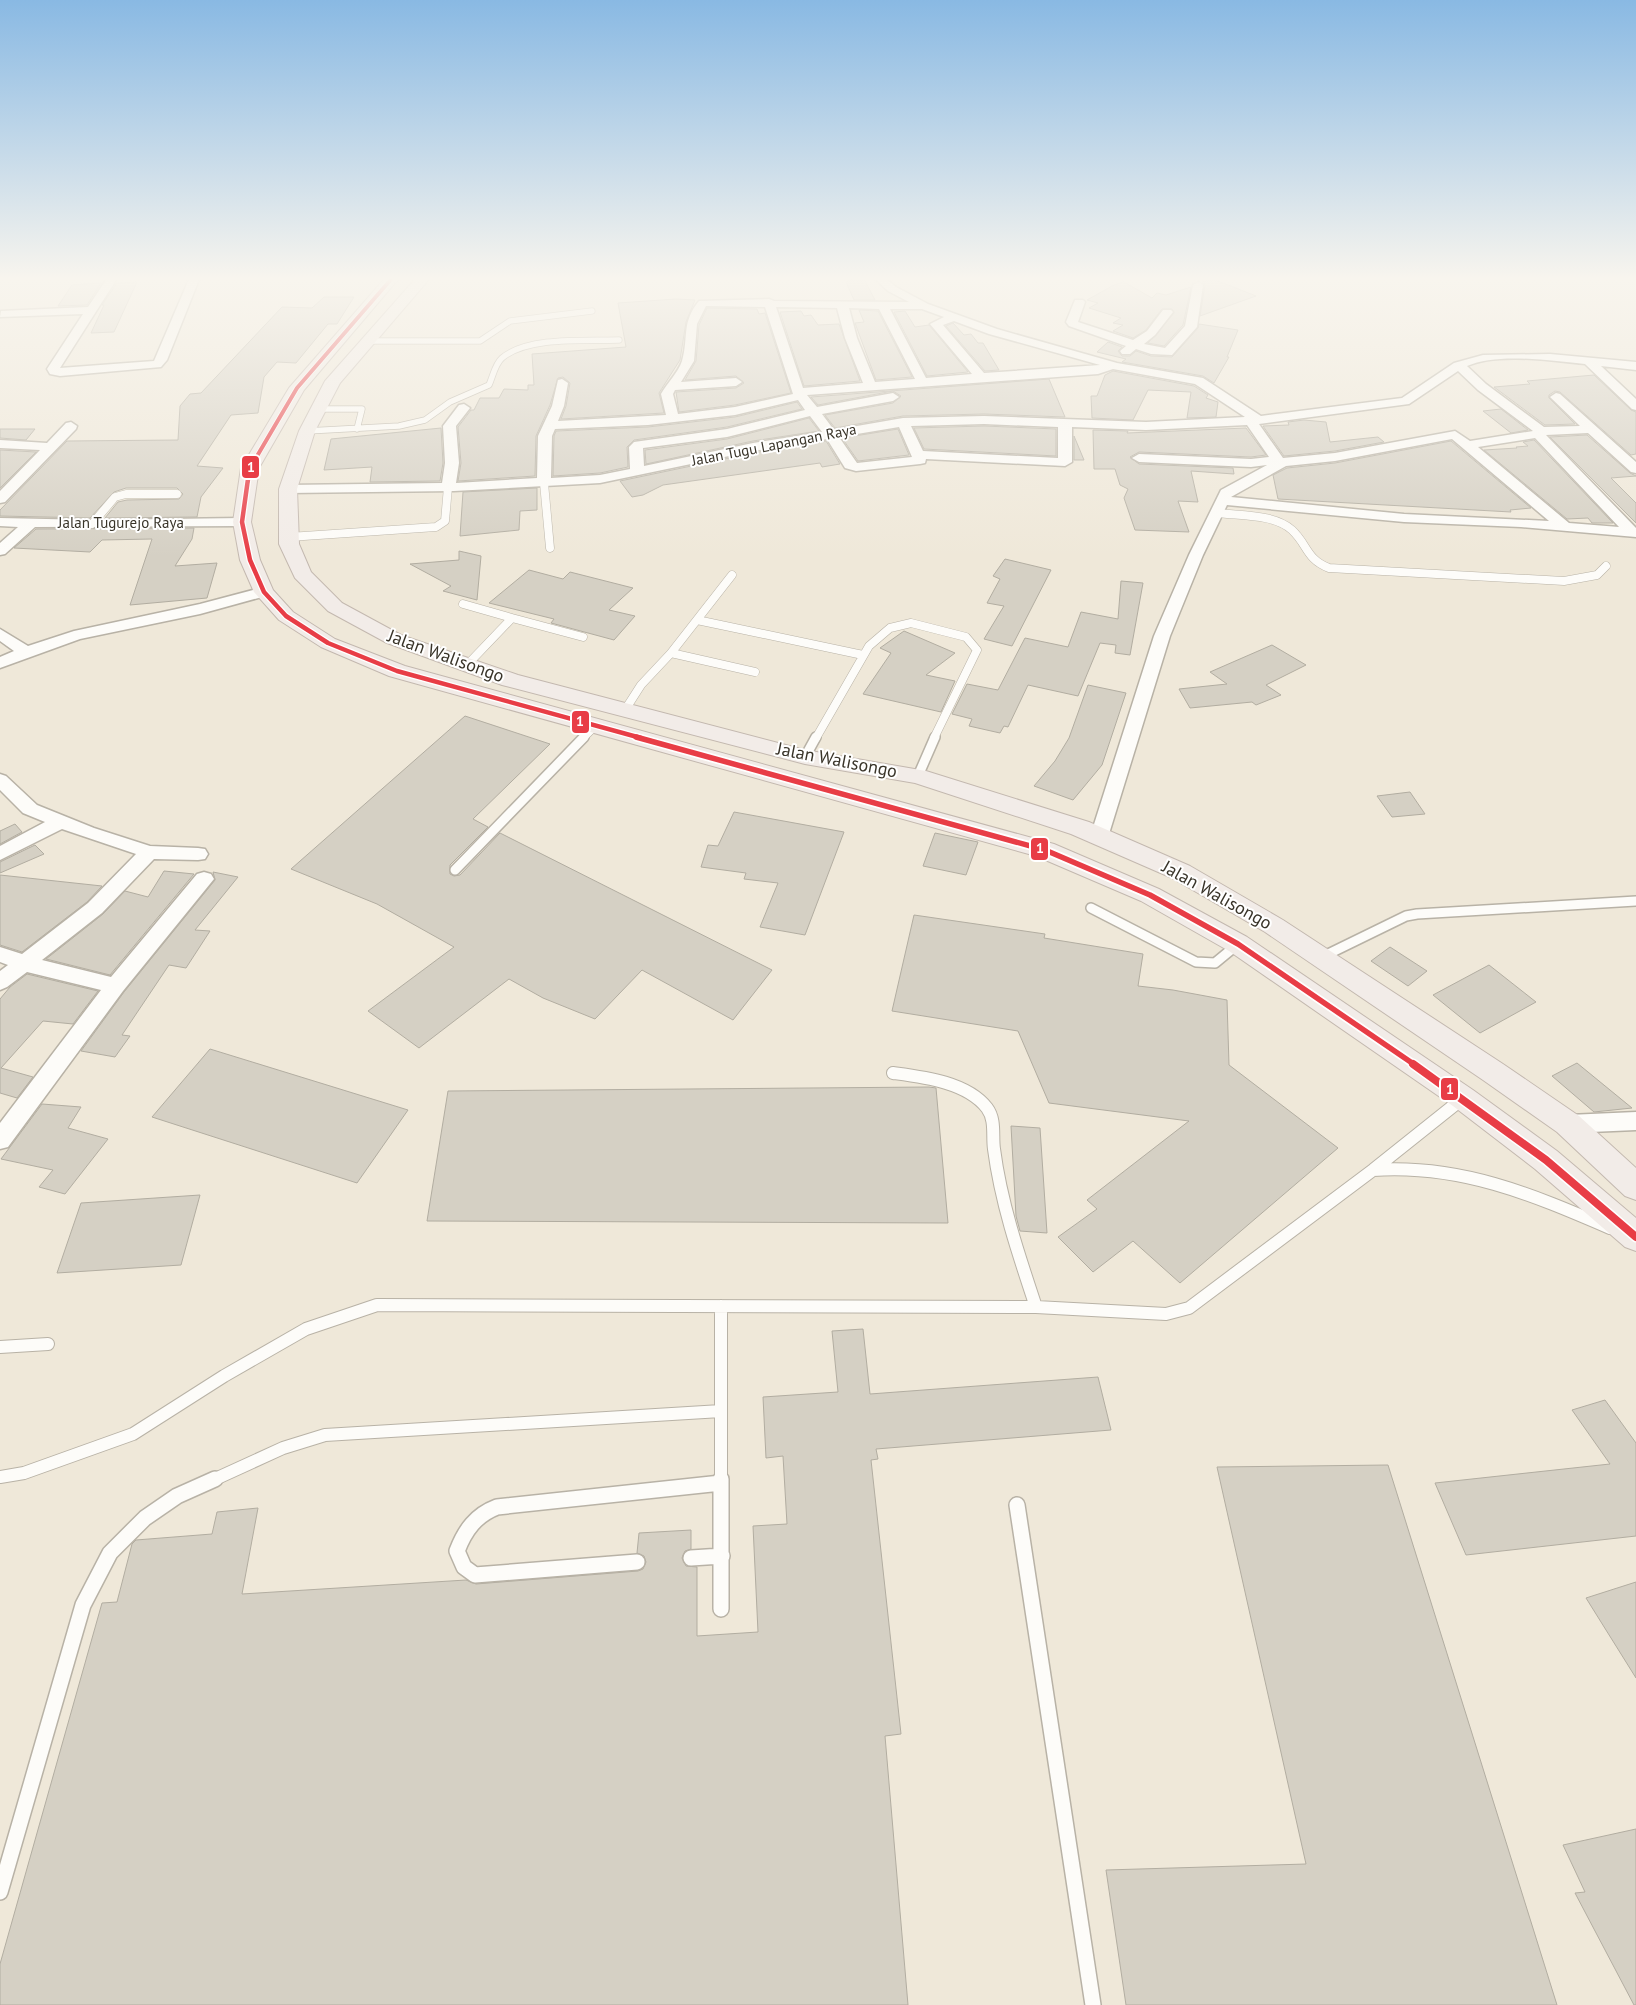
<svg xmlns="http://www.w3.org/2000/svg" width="1636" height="2005" font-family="'PT Sans',sans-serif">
  <rect width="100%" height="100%" fill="#efe8d9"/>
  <!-- building -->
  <path fill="#d5d0c4" stroke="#b2ada1" d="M857,277H863L875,300H854L846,282Z
    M1213,279L1256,296L1200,316L1205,285L1202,282Z
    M137,282L114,332L91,333L104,305H102L117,283Z
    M1124,282L1152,298L1157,293L1166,295L1191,287L1183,325L1164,346L1148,343L1174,313L1172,309H1162L1146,330L1133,338L1113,331L1123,325L1113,323L1121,318L1089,308L1098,303L1087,300L1114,285Z
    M101,283L87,305L58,306L72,285Z
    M324,297H354L337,324H328L296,363L277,362L264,377L258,413L231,415L197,466L223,468L201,497L197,517L105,518L118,502L127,500L179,499L183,494L177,488H126L114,492L90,518L0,516V510L67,441L178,440L180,406L190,394L201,393L282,307L312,308Z
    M676,299L695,300L686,322L680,360L659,393L664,413L561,419L566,406L570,383L563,377L558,378L550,405L536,436L535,476L458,481L461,463L458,427L471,410H474L480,398H499L504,389L528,390V385H534L532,354L626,347L618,303Z
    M707,308L757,309L759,314L765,313L791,393L735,405L679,412L676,392L736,388L744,383L736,376L685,380L696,361L699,325Z
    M859,310L878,311L912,377L876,380L855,323L864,322Z
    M801,311L804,316L811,315L818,325L839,324L860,381L804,386L780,312Z
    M905,311L915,327L929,325L968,372L927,376L894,312Z
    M953,323L964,335L971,334L978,343H983L999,370L985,371L946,326Z
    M1199,324L1238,330L1227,357H1229L1214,383L1203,376L1122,362L1126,359L1097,352L1108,342L1122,347L1118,351L1122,356H1130L1136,351L1151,356L1172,357L1198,328Z
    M1113,371L1194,386L1208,395L1206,398L1218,402L1216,417L1187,418L1191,392L1148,390L1133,420L1092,418L1091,396H1097L1105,375Z
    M1594,375L1631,410L1636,412V454L1631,455L1560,392L1555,391L1549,395V398L1575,424L1545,425L1494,387L1530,384L1527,381Z
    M1049,379L1065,417L984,414L903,416L835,428L825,415L893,403L901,396L893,391L818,405L811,397Z
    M797,402L802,409L727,427L634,440L627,447L628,467L600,473L553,476L554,436L556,431L648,427L735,417Z
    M1501,409L1528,430L1511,433L1483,411Z
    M809,418L819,431L753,441L646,464L645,450L727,439Z
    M1304,420L1326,422L1330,442L1378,437L1384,442L1335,451L1284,456L1263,426L1289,425L1288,422Z
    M984,426L1056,429V456L924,449L914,428Z
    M441,428L443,463L440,481L370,482L372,467L324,470L331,439Z
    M1246,428L1266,455L1251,457L1139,452L1130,457L1139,464L1233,468L1234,474L1191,471L1198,502L1178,501L1189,532L1135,530L1124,498L1128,489L1120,485L1115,469H1094L1093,430L1128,431L1127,433Z
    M0,429H35L26,440L0,438Z
    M898,429L909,455L858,461L842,438Z
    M1587,435L1630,473L1636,476L1611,478L1636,503V523L1550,437Z
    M1074,436L1084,460H1074Z
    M1534,440L1613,523H1592L1588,518L1567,519L1484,450L1517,448L1516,447L1528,446L1523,442Z
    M826,441L840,464L822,467L820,463L663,485L643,495L632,497L620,481L753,453Z
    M1451,441L1531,508L1510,510L1511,512L1278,499L1273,475L1287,468L1335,463Z
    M0,450L36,452L0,488Z
    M537,488V510L520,511L519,530L460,536L463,492Z
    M194,528L192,539L175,566L217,563L207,598L130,605L152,539L102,540L90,552L14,548L36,529Z
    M459,551L481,556L477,600L443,591L451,586L410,564L459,560Z
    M1005,559L1051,570L1012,646L984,639L1004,606L987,603L1000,579L993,576Z
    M529,570L563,579L570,572L633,588L609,610L635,616L614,640L551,623L554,619L489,603Z
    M1121,581L1143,583L1130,655L1115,653L1116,645L1100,643L1078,696L1028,685L1008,727L1004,726L1000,733L969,726L972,719L952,714L967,684L998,690L1025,638L1068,647L1081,612L1118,619Z
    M904,631L955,653L926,675L955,681L941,712L863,694L891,653L880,648Z
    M1272,645L1306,665L1266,685L1281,695L1256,705L1252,702L1190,708L1179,689L1227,684L1210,672Z
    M1088,685L1126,693L1102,765L1073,800L1034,786L1055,761L1069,738Z
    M465,716L550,744L473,819L488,827L450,865V874L454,876L460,875L500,833L772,970L733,1020L642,970L595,1019L543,998L509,979L419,1048L368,1011L454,947L377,904L291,869Z
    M1410,792L1425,814L1392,817L1377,796Z
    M734,812L844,832L805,935L760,927L778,883L744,879L746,873L701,867L708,845L718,846Z
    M15,824L22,832L0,844V831Z
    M935,833L978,842L966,875L923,866Z
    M35,845L44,854L0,873V862Z
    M164,871L194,874L110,975L46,959L103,914L125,891L148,897Z
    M213,872L238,877L195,930L210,931L186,968L169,965L122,1035L130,1036L115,1057L81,1051L124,992L215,880Z
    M0,875L102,886L87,902L22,952L0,945Z
    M914,915L1045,934L1044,938L1143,954L1138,986L1173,990L1227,1000L1229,1065L1338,1148L1180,1283L1133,1241L1093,1272L1058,1237L1097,1209L1087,1200L1189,1121L1049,1103L1018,1031L892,1011Z
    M1390,947L1427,971L1408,986L1371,961Z
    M1489,965L1536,1002L1480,1033L1433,995Z
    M27,974L98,991L73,1024L43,1021L1,1068L33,1077L17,1098L0,1093V999L10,987Z
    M210,1049L408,1110L357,1183L152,1117Z
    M1577,1063L1632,1108L1594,1112L1552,1076Z
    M929,1087L936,1088L948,1223L427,1221L448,1091Z
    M42,1104L81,1107L68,1128L108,1139L65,1194L39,1187L53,1170L1,1159Z
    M1011,1126L1040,1128L1047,1233L1020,1231L1016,1216Z
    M200,1195L181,1265L57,1273L81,1203Z
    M863,1329L870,1394L1098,1377L1111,1430L876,1449L878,1459L871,1460L901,1734L885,1736L908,2005H0V1964L102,1603L117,1602L132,1544L136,1540L212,1534L217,1512L258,1508L242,1594L466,1580L476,1584L638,1571L643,1569L646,1562L644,1556L637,1553L639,1533L691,1530V1549L685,1551L682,1558L686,1566L697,1567V1636L758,1632L753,1526L787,1524L783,1456L766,1458L763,1397L838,1392L832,1331Z
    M1605,1400L1636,1443V1536L1466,1555L1435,1483L1610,1464L1572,1410Z
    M1388,1465L1557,2005H1126L1106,1870L1306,1864L1217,1467Z
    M1636,1582V1678L1586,1598Z
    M1636,1829V2005H1634L1575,1893L1585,1892L1563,1845Z"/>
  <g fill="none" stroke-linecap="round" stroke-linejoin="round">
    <defs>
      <path id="service-far4" d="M367,341H480L510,321L592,311
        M319,409H362L357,429
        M307,431L399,426L425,420L450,402L489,385C493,376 495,364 502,358C528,336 587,341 619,340"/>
      <path id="service-far3" d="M544,483L550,548
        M1218,513C1241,516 1274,514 1292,530C1308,545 1306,559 1329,568L1564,581L1597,575L1606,566
        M92,524L115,497L126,494H177
        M289,537L436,527L445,521L448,487
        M463,604L512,618
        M697,620L863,655
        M671,653L732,575
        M467,665L512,618L583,637
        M625,710L641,685L671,653L755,672
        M583,738L596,725
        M816,738L869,646L890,628L911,623L966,637L977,650L934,738"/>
      <path id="service-far2" d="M805,757L816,737
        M918,776L935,737
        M455,870L584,737
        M1091,908L1196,962L1215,963L1238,944
        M1320,958L1406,916L1417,914L1636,901"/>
      <path id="service-far1" d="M893,1073C923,1077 967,1082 987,1108C996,1120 992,1136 994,1149C1001,1203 1019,1256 1036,1307
        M1373,1170C1460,1164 1531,1194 1610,1228
        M721,1306V1480
        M0,1347L48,1344
        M0,1477L24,1473L133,1434L224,1376L306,1329L377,1305L1036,1307L1166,1314L1189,1308L1373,1170L1462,1099
        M213,1480L283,1448L325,1435L721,1411"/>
      <path id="service" d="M721,1479V1609
        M1017,1505L1093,2005
        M691,1558L722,1556
        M637,1562L475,1575L464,1567L457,1551C465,1530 476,1515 497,1507L721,1483
        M0,1892L83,1605L110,1553L145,1518L177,1496L215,1479"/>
      <path id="minor" d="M108,277H118L60,368L154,361L190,277H200L167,360L161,367L60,376L50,374L47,369L83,314L0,317L1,311L88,307Z
        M873,277H884L896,287L928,304L997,329L1117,363L1203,378L1261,416L1402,398L1454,363L1483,355L1550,354L1636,362V370L1601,366L1636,399V410L1632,409L1585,364C1553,361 1497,352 1467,366L1486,384L1544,427L1580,426L1550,397L1556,393L1560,394L1636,462V473L1631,472L1588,433L1546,435L1636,528V537L1521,527L1404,522L1227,505L1203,555L1170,636L1108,837L1106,841L1099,843L1092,841L1090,837L1154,636L1189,555L1221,490L1267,465L1251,467L1139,462L1132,458L1139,454L1251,459L1269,457L1247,425L1146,430L1072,427V462L1065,466L926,459L925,463L920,464L856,471L845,468L827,439L753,451L600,483L454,491L288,493L281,489L288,485L442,483L445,463L443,426L459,405L464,404L470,408L456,426L459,463L456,483L537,478L538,436L552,406L558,380L562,379L568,383L564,406L558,421L666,415L661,394C667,383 678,373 682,361C689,336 681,323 699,301L769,299L774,301L909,302L888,291ZM706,306L765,307L793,394L735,407L678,414L673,394L675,390L736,386L742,382L736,378L681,382L694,361L697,324ZM776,307L837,308L845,338L863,383L803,388ZM849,308L879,309L915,379L875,382L857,338ZM890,309H922L944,317L930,324L972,374L926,378ZM954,321L989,334L1100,365L984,373L943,325ZM1113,369L1195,384L1245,417L1146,422L984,416L903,418L834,430L822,414L893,401L899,397L893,393L817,407L807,395L1098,374ZM1458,371L1478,390L1533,431L1470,441L1455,431L1335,453L1283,458L1259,424L1409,404ZM798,400L805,410L727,429L634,442L629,447L630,469L600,475L551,478L552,436L555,429L648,425L735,415ZM810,416L822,432L753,443L644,466L643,448L727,437ZM984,424L1058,427V458L923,451L911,426ZM899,427L912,457L857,463L839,437ZM1535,438L1619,527L1569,523L1478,447ZM1452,439L1549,521L1404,514L1231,497L1286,466L1335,461Z
        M1198,282L1203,285L1197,327L1172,355L1151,354L1136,349L1130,354H1122L1120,351L1126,346L1069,326L1066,322L1075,300H1083L1085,302L1078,322L1133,340L1147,331L1163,310H1171L1173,312L1155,335L1144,344L1165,348L1185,326L1193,285Z
        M71,422L77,426L76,429L5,502L0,503V491L40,450L0,448V440L47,443L66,423Z
        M0,518L92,520L242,518L249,522L242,526L35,527L5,554L0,555V543L18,527L0,526Z
        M264,587L272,592L269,595L200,614L80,639L0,668V657L14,651L0,641V629L28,646L74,631L200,604Z
        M0,774L6,776L37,805L94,828L150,846L198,848L205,849L208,854L205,859L198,860L154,859L102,913L42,960L111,977L197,874L204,872L211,874L214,879L123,991L8,1147L0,1149V1123L101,990L27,972L7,987L0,990V971L8,965L0,962V947L22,954L88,903L136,854L62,829L0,860V846L45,822L23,813L0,790Z
        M1636,1112V1130L1568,1133L1560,1131L1557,1124L1560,1117L1568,1115Z"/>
      <path id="trunk" d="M386,277H400L304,390L259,468L251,522L260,560L273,590L293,612L335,639L405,666L1054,844L1159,889L1247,937L1473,1090L1557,1151L1636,1218V1251L1625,1247L1535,1169L1453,1106L1229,951L1141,901L1036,856L389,676L321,647L279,620L254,592L240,560L233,522L241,468L289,388Z
        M417,277H431L340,383L315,431L297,489L299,544L311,572L342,603L401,635L518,675L805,750L926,771L1089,822L1190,866L1283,920L1503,1064L1579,1116L1636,1168V1200L1625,1196L1557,1132L1483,1080L1265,932L1172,878L1071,834L915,783L805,764L502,685L387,643L328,611L295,578L279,544V489L299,431L325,381Z"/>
    </defs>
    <!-- service-far4 casing -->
    <use href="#service-far4" stroke="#b8b2a6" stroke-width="7"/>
    <!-- service-far3 casing -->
    <use href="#service-far3" stroke="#b8b2a6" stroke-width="9"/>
    <!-- service-far2 casing -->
    <use href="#service-far2" stroke="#b8b2a6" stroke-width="12"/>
    <!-- service-far1 casing -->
    <use href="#service-far1" stroke="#b8b2a6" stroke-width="14"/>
    <!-- service casing -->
    <use href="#service" stroke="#b8b2a6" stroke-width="18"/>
    <!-- minor casing -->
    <use href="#minor" stroke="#b8b2a6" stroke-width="3"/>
    <!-- trunk casing -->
    <use href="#trunk" stroke="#c3b8af" stroke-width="2"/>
    <!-- service-far4 -->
    <use href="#service-far4" stroke="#fdfcf9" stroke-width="5.5"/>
    <!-- service-far3 -->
    <use href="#service-far3" stroke="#fdfcf9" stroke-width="8"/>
    <!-- service-far2 -->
    <use href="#service-far2" stroke="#fdfcf9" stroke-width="9"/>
    <!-- service-far1 -->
    <use href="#service-far1" stroke="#fdfcf9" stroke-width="12"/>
    <!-- service -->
    <use href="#service" stroke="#fdfcf9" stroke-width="15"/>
    <!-- minor -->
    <use href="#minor" fill="#fdfcf9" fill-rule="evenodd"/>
    <!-- trunk -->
    <use href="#trunk" fill="#f2ece8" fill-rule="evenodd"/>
    <defs>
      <path id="bus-1-far3" d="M248,481L250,468L297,388L393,277"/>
      <path id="bus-1-far2" d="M248,479L242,522L250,560L264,592L286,616L328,643L397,671L641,738"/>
      <path id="bus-1-far1" d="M636,737L1045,850L1150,895L1238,944L1415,1065"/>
      <path id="bus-1" d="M1413,1064L1546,1160L1636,1237"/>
    </defs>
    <!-- bus-1-far3 casing -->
    <use href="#bus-1-far3" stroke="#fff" stroke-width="5.5"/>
    <!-- bus-1-far2 casing -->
    <use href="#bus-1-far2" stroke="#fff" stroke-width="7"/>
    <!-- bus-1-far1 casing -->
    <use href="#bus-1-far1" stroke="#fff" stroke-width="9"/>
    <!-- bus-1 casing -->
    <use href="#bus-1" stroke="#fff" stroke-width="11"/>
    <!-- bus-1-far3 -->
    <use href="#bus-1-far3" stroke="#e83d46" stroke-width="4"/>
    <!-- bus-1-far2 -->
    <use href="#bus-1-far2" stroke="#e83d46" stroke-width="4.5"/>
    <!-- bus-1-far1 -->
    <use href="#bus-1-far1" stroke="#e83d46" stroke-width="5.5"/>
    <!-- bus-1 -->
    <use href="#bus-1" stroke="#e83d46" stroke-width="8"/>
  </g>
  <!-- sky -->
  <linearGradient id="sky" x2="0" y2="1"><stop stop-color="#89b9e3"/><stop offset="0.5" stop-color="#f8f5ee"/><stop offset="1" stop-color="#f8f5ee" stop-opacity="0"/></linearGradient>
  <rect width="1636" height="557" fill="url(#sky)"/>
  <g text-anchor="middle" stroke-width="4" stroke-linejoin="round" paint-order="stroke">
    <!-- far-street labels -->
    <g font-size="15" fill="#393429" stroke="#fff">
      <text transform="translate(774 445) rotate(-11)" y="5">Jalan Tugu Lapangan Raya</text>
      <text x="121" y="528">Jalan Tugurejo Raya</text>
    </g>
    <!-- street labels -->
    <g font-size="18" fill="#393429" stroke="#fff">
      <text transform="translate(446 656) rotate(20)" y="6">Jalan Walisongo</text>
      <text transform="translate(837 760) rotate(11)" y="6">Jalan Walisongo</text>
      <text transform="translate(1217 895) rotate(29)" y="6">Jalan Walisongo</text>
    </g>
  </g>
  <g stroke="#fff" stroke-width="2">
    <rect x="241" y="455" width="19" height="24" rx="5" fill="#e83d46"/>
    <rect x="571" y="710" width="19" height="24" rx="5" fill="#e83d46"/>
    <rect x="1030" y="837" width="19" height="24" rx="5" fill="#e83d46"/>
    <rect x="1440" y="1077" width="19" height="24" rx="5" fill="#e83d46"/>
  </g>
  <g font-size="14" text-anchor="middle" font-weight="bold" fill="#fff">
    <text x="251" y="472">1</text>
    <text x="580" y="726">1</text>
    <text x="1040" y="853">1</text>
    <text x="1450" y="1094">1</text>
  </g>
</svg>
